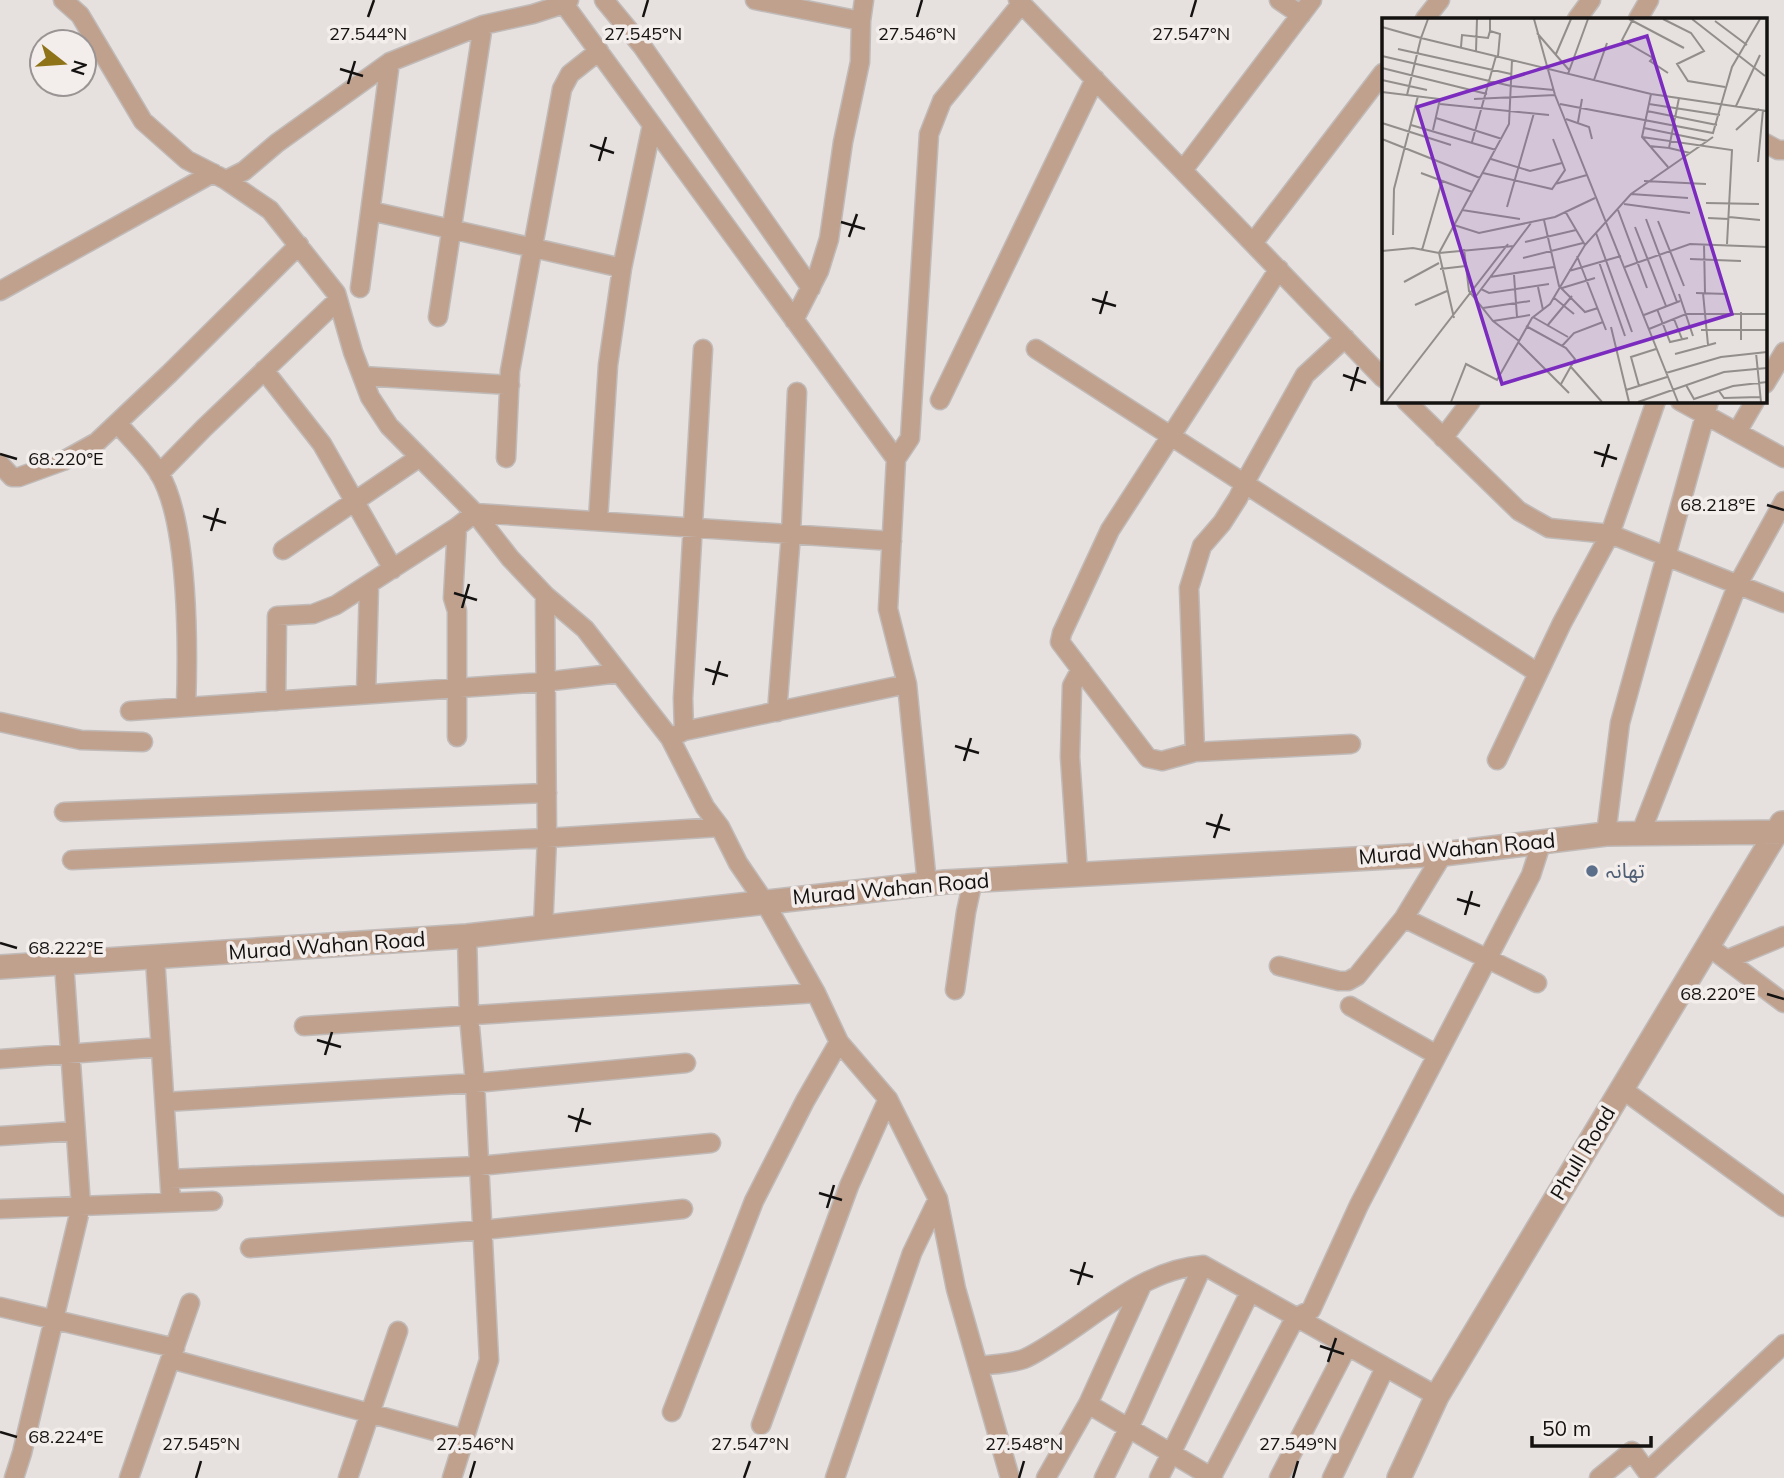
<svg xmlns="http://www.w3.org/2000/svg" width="1784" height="1478" font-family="Mulish,'Noto Sans Arabic',sans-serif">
  <rect width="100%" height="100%" fill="#e6e0de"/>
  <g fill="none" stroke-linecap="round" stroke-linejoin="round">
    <defs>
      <path id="minor" d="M63,0L80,15L143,121L187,160L226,180L270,210L336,293L353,352L370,397L389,426L475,513L510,558L545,595L585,629L670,738L705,807L720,827L738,863L764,901L816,993L839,1042L888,1099L938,1199L956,1289L1010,1478
        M604,0L642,46L811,288
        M755,0L861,21
        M1018,0L1383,378
        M1279,0L1301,15
        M564,4L896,459
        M1425,19L1440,0
        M1577,19L1591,0
        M1638,19L1649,0
        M1765,143L1778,150H1784
        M1183,170L1312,0
        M226,180L244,171L277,143L390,62L483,25L533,14L564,4L569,0
        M371,211L622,268
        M1253,243L1383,73
        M1279,269L1110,530L1062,633L1060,642L1148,758L1162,761L1195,752L1351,744
        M360,288L390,62
        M0,291L213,173
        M438,317L483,25
        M794,320L819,271L829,239L843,142L860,62L861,21L864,0
        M1036,349L1538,673
        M264,370L322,444L393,569
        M362,376L510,385
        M1765,384L1784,352
        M940,400L1095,79
        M1406,401L1519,511L1549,528L1610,534L1784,603
        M1680,401L1784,458
        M117,423C131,439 148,455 159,473C189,522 188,649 186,707
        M1737,432L1755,401
        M1443,438L1471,401
        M506,458L510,371L562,89L570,74L599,51
        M0,464L12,477H19L63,461L97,442L169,374L299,245
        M159,474L204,428L338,300
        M598,520L608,365L622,268L652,125
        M457,527L453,598L457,611V737
        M283,550L420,457
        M366,694L369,585
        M276,701L277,616L313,614L336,605L457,527L475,513L892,541
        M130,711L544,682L619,673
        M777,712L791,534L797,392
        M0,722L81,740L143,742
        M684,731L683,698L703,349
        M674,736L684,731L907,684
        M1195,752L1189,588L1202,546L1222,523L1238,498L1249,475L1305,375L1345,338
        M1497,760L1562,623L1610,534L1656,401
        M64,812L547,793
        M1606,834L1620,723L1709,401
        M1640,835L1737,586L1784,501
        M72,860L547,838L720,827
        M1078,874L1070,757L1072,686L1081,669
        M927,884L907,684L888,609L896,459L910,438L929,134L942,101L1022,3
        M1404,918L1537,983
        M543,929L547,838L545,595
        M1708,946L1784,1003
        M155,958L171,1202
        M1726,960L1784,936
        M1279,966L1339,981H1348L1357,976L1404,918L1443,854
        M955,990L966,912L973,880
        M1350,1006L1437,1055
        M304,1026L816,993
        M0,1059L161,1047
        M1622,1089L1784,1207
        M165,1102L475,1083L686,1063
        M0,1136L75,1131
        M170,1179L479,1166L711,1143
        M0,1209L213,1201
        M250,1248L483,1230L683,1209
        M1142,1285L1088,1404L1213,1478
        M0,1307L175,1348
        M171,1359L464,1439
        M978,1366C992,1364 1013,1364 1026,1358C1084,1329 1136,1270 1203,1265L1437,1396
        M672,1412L754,1201L805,1101L839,1042
        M761,1425L849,1186L888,1099
        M14,1478L22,1453L81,1206L64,963
        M129,1478L190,1303
        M348,1478L398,1331
        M452,1478L489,1360L475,1083L469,1016L467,936
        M835,1478L912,1253L938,1199
        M1046,1478L1088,1404
        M1104,1478L1136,1413L1203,1265
        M1159,1478L1250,1292
        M1211,1478L1295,1318L1311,1310L1359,1205L1531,875L1541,844
        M1279,1478L1347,1347
        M1332,1478L1385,1368
        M1599,1478L1632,1451L1647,1472L1784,1344"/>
      <path id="tertiary" d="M0,967L467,936L945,882L1443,854L1606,834L1784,832
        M1399,1478L1437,1396L1782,823"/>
    </defs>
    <!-- minor casing -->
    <use href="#minor" stroke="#c0bbb9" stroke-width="21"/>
    <!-- tertiary casing -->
    <use href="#tertiary" stroke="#c0bbb9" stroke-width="26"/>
    <!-- minor -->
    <use href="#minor" stroke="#c0a18e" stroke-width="18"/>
    <!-- tertiary -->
    <use href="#tertiary" stroke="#c0a18e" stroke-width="23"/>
  </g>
  <!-- ticks -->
  <path fill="none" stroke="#141211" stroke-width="2.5" d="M368,17L374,0M643,17L648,0M917,17L922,0M1191,17L1196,0M340,69L363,76M348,84L355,61M590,145L614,153M599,161L606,137M841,222L865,229M849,237L857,214M1092,299L1116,306M1100,314L1107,291M1343,375L1366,383M1351,391L1358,367M1594,452L1617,459M0,454L17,459M1602,467L1609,444M1767,505L1784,510M203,516L226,523M211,531L218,508M454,593L477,600M462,608L469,584M705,669L728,676M713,685L720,661M955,746L979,753M964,761L971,738M1206,823L1230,830M1214,838L1222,814M1457,899L1480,906M1465,915L1472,891M0,943L17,948M1767,994L1784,999M317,1040L341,1047M325,1055L332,1032M568,1116L591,1124M576,1132L583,1108M819,1193L842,1200M827,1208L834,1185M1070,1270L1093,1277M1078,1285L1085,1262M1320,1346L1344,1354M1328,1362L1336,1338M0,1432L17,1437M196,1478L201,1461M470,1478L475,1461M744,1478L750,1461M1019,1478L1024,1461M1293,1478L1298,1461"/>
  <!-- markers -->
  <circle fill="#5c6f8a" stroke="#f3edeb" stroke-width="2.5" cx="1592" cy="871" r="7"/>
  <g text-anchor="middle" stroke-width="7" stroke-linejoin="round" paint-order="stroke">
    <!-- street labels -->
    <g font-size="21" fill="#141211" stroke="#f3edeb">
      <text transform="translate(1457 849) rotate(-5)" y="7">Murad Wahan Road</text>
      <text transform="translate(891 889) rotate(-5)" y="7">Murad Wahan Road</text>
      <text transform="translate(327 946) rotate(-4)" y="7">Murad Wahan Road</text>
      <text transform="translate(1583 1153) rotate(-59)" y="7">Phull Road</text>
    </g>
    <!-- service labels -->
    <g font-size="21" fill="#4e5e75" stroke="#f3edeb" text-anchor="start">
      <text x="1606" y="878">تھانہ</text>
    </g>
  </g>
  <!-- overview -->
  <g transform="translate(1382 18)">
    <rect width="385" height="385" fill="#e6e0de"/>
    <path fill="none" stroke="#928e8c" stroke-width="2" d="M108,1V13L118,16L116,38M152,1L173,77L296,384M247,1L302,30M251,1L240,22L271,40L268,43L286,55M281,1L309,15L322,33L295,46L306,63L343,69M310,1L383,58M333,3L365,27M0,9L39,20L46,1M155,15L187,52M79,29L80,17L106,20L108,13M16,31L129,56M94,33L95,1M174,36L189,1M0,38L129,68L172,72M0,50L105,76M186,56L206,1M0,62L45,72M212,62L225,25M0,74L58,81L51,112M269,76L260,119L286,149M25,77L39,20L269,76L385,93M92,81L173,77M58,86L167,97M178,86L331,115L339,87M267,86L338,97M339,87L350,49L378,1M354,88L378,37M265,93L335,107M54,100L120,121M184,101L207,109L210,121M196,104L200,81M0,105L69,127M29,107L114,132M262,110L326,123M354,112L377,91M260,119L350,132L345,226M0,121L98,160M90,124L114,38M267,128L287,130L297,80M287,130L308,135M109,141L148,153L180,145M376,144L381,92M39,155L90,174M101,155L170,171L183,152L171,121M262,163L324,166M173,166L205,157M249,176L306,180M324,185L377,186M242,186L308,195M125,189L152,95M80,192L138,201M236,192L265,270M183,193L203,227M347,199L378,202M326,200L347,201M264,201L295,284M162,202L177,268L203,294L216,290M276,203L302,268M72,207L97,215L173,199L213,180M253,209L284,288M214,215L250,314M11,217L12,171L36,78M143,224L194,212M322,226L323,275M82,231L87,273L111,303L137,323M40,232L60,163M0,233L31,230L57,235L132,228M195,238L224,312M141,240L201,225M308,241L359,243M217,244L243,318M243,249L308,226L385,229M58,251L84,248M187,253L239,238M132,257L135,299M108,259L172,249M22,264L57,245M156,269L161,292M180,270L213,260M99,271L107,275L167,266M314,275L345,276M321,275L326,327M297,276L311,318M94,278L149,205M171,279L192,296M33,287L65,273M101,290L148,283M275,291L288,324L306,320M359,294V322M262,297L298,283M151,299L186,319M72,300L57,235L127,106L130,42M292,301L300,321M111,303L148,297M144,308L184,330L193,341L179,366M165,308L190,278M229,309L247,384M267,311L304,296H385M319,312H385M137,325L187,375M180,328L192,315L221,304M374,335L379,384M293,336L334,325M189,349L220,384M284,355L339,339L385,334M304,367L312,381L351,368L385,364M257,368L249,339L274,331M244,372L285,359M337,373L342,380L378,379M4,384L126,226M69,384L84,346L115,362L150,300L168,286L203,227L249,176L331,119M256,384L342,354L385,350"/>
    <path fill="#7b2cbf" fill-opacity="0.15" stroke="#7b2cbf" stroke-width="3.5" d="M265,18L350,296L120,366L35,89Z"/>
    <rect width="385" height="385" fill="none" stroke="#141211" stroke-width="3.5"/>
  </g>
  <g font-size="18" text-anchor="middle" fill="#141211" stroke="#f3edeb" stroke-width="7" stroke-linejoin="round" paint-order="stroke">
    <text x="368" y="40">27.544°N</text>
    <text x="643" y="40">27.545°N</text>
    <text x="917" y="40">27.546°N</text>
    <text x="1191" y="40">27.547°N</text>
    <text x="66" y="465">68.220°E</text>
    <text x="1718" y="511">68.218°E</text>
    <text x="66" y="954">68.222°E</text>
    <text x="1718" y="1000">68.220°E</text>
    <text x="66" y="1443">68.224°E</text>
    <text x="201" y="1450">27.545°N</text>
    <text x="475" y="1450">27.546°N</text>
    <text x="750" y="1450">27.547°N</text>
    <text x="1024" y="1450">27.548°N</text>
    <text x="1298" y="1450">27.549°N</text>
  </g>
  <!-- north arrow -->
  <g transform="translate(63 63) rotate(107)"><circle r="33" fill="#f3edeb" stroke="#9a9594" stroke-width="2"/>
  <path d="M0-5L12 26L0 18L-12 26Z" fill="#8f7318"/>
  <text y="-10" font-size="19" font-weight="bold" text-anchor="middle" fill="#141211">N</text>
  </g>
  <!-- scale -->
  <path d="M1532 1436v10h119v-10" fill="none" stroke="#141211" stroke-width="3.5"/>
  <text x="1542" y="1436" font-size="21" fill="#141211" stroke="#f3edeb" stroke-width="5" paint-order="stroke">50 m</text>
</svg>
